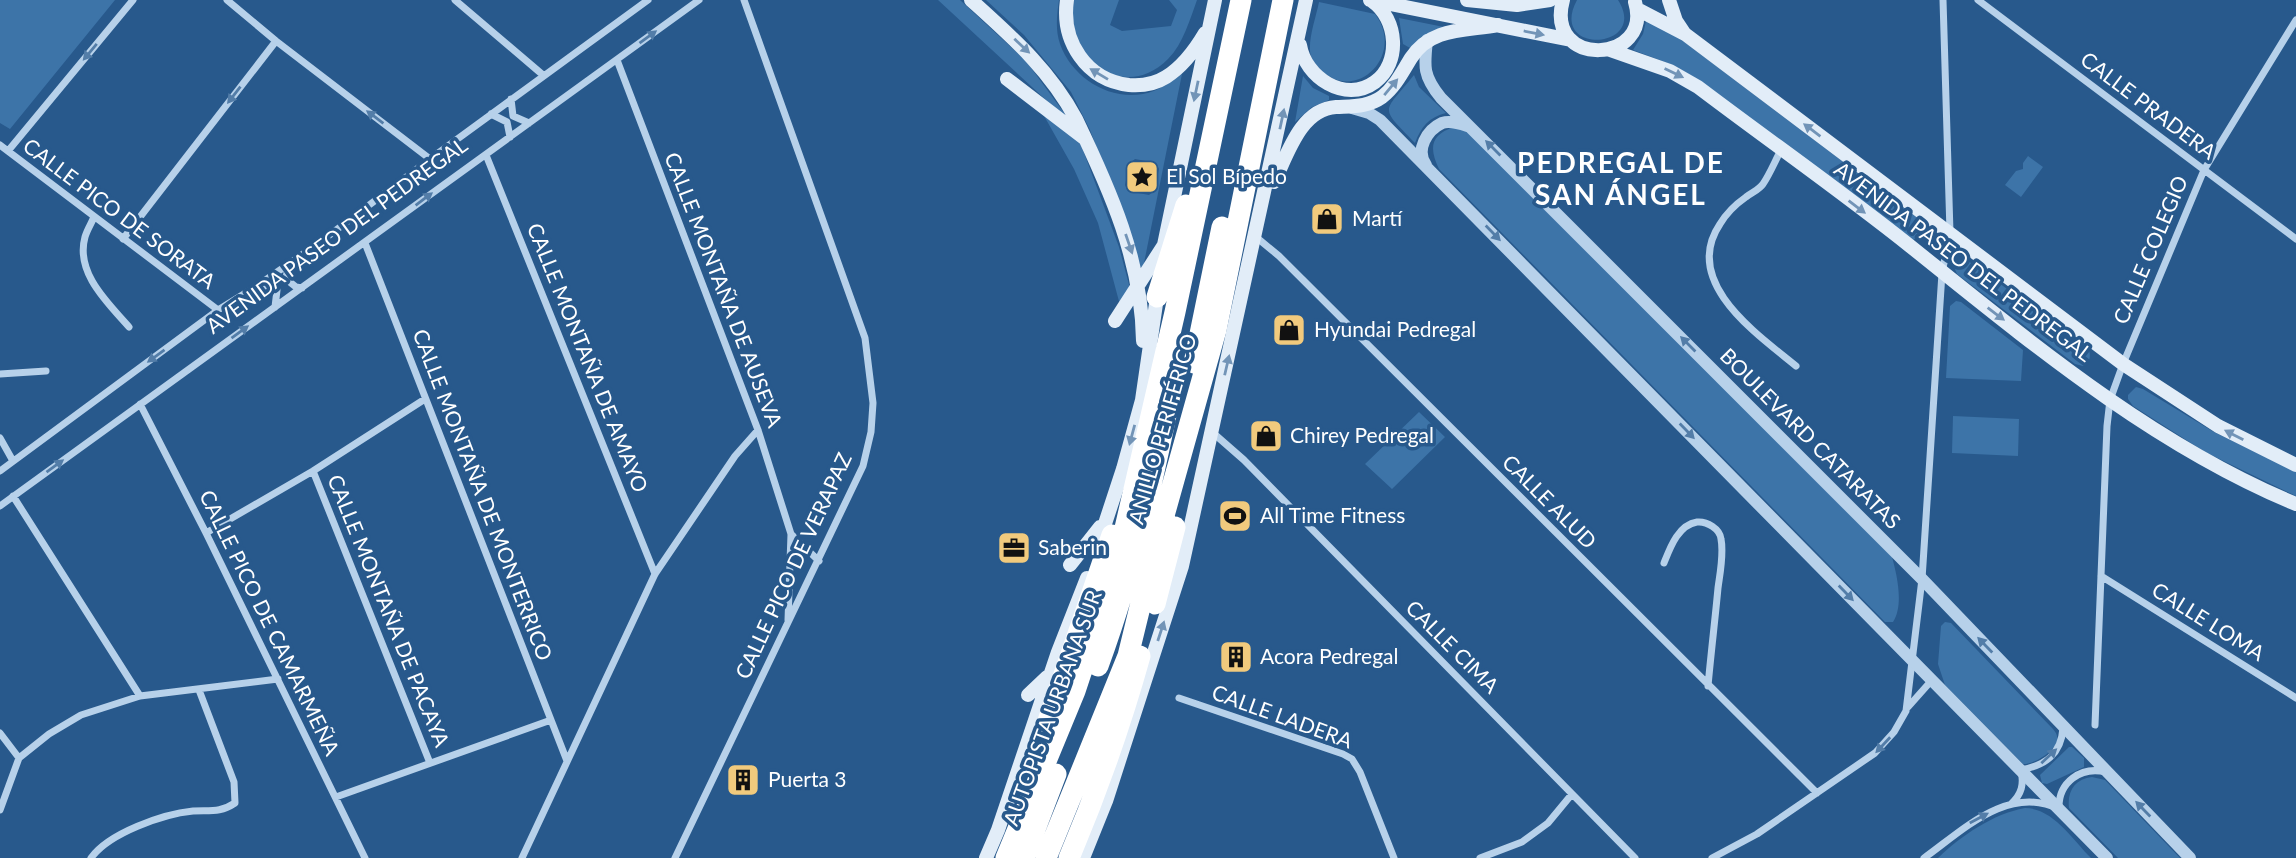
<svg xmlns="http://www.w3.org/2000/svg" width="2296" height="858" font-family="Lato,sans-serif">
  <rect width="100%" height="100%" fill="#28598c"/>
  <!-- green -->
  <path fill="#3d74a8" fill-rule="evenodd" d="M0,0H115L10,129L0,123Z
    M938,0H960L1026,61L1073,125Z
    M986,0H1059C1057,14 1055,29 1060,44C1072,77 1107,100 1143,94C1158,91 1170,83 1182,74L1143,268L1139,272L1129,233L1090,130L1071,92L1024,35ZM1135,159L1156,163L1159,169L1154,191L1149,195L1128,191L1125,185L1130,163Z
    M1074,0H1119L1110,25L1122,31L1171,26L1177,10L1169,0H1197C1190,19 1183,44 1168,59C1122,105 1063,55 1074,0Z
    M1577,0H1618C1650,50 1547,56 1577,0Z
    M1319,2L1375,14C1406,55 1356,104 1321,70C1316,65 1310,58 1310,51C1309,36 1316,17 1319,2Z
    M1647,17L1675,35L1923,222V234L1913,240L1700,81L1673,65L1633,50L1643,34Z
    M1399,18L1449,28L1420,39L1410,48L1403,44Z
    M1414,75L1419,87L1446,113C1429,117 1421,127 1415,143C1378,105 1383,114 1414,75Z
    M1303,76L1313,88L1329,96V100L1312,107L1295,122Z
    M1043,114L1080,142L1119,247L1131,292L1120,305L1098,223L1074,169Z
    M1454,127L1468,132L1892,557C1897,575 1904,605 1893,622H1885L1439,169C1429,148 1430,135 1454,127Z
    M2028,156L2043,167L2021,197L2005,185L2016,171L2023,169V163Z
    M1964,258L2088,347C2091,355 2091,362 2083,366L2075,364L1957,274L1954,267L1956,263Z
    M1956,301L1961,302L2023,350L2021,381L1946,378L1950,306Z
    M2136,387L2143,389L2214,432L2296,472V496L2205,452L2133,406L2128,399V395Z
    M1419,412L1445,437L1392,489L1365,464Z
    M1953,416L2019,419L2018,456L1952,453Z
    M1945,622L1951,623L2053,729C2056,733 2058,735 2057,741C2055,752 2032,765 2023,764L1945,685L1938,664L1941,626Z
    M2069,747H2072L2084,758V767L2047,784L2042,783L2040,775Z
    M2092,777L2105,780L2180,858H2118L2069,808C2067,791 2075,779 2092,777Z
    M2025,808C2053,808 2073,840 2091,858H1938C1962,835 1993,814 2025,808Z"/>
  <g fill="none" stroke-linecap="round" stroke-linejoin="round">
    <!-- minor -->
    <path stroke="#b7d1ea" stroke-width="7" d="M227,0L276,41L430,159
      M455,0L543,75
      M1978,0L2296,239
      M617,60L758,430L791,534L788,620
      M511,99L513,116L529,123
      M491,114L507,122L510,137
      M0,145L218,310
      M1781,150C1775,161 1770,174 1763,184C1759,190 1752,192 1746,197C1736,204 1726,214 1720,224C1681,282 1757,334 1796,366
      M8,151L133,0
      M486,155L655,574
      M94,217C91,224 87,230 85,237C75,273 108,303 129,327
      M1256,237L1279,256L1817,793
      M123,239L276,41
      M365,243L567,761
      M288,265L286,279L296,287L302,288
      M258,286H270L277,290L275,307
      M0,374L46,371
      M140,404L206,533L365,858
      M1212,432L1244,460L1635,858
      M0,438L13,461
      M0,471L218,310L257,286L319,243L430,159L648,0
      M313,471L430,763
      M13,496L140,696
      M0,506L699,0
      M206,533L313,471L425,399
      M791,534L819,561
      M1664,563C1670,548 1678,525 1697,522C1707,521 1720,529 1721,539C1724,554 1720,573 1718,588C1715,620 1711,653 1708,686
      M2101,576L2296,698
      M1179,698L1343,754L1352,759L1360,772L1394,858
      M1908,707L1932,680
      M2095,725L2107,426L2110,400L2123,364L2204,170L2296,20
      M0,733L19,758
      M336,797L551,720
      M2011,804C2022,794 2024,784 2021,770C2045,765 2061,755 2063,728
      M0,810L19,758L49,734L81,715L140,696L278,679
      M91,858C109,833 163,814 193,811C210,810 220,813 235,803L234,782L199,690
      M522,858L655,574L735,456L758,430
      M675,858L863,466L871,432L873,403L865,338L744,0
      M1480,858L1522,842L1548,823L1572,794
      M1712,858L1757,834L1875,753L1894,732L1906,711L1922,579L1942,273L1950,232L1943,0
      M1924,858C1962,831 2008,784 2059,809C2058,782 2081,766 2106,772"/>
    <!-- tertiary -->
    <path stroke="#b7d1ea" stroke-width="12" d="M1427,40C1424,67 1423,76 1441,98L1922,579L2190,858
      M1352,108L1369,113L1380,120L2107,858
      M1426,165C1415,150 1427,130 1442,123C1451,120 1461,124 1470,127"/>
    <!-- secondary -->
    <path stroke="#e2edf8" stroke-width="14" d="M971,0C1012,37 1050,70 1076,119C1110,190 1142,261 1143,341
      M1067,0C1061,41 1086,80 1129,85C1142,86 1155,84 1166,77C1182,67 1195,50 1205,33
      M1370,0L1571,40
      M1467,0L1517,5L1550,0
      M1563,0C1544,69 1654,64 1635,2
      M1669,0L1676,21L1684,33
      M1637,9L1685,34L2123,364L2218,426L2296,465
      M1300,45C1305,77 1345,104 1375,82C1401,63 1398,19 1372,1
      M1610,50L1670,71L1698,87C1768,140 1841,191 1910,246C2030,342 2153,445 2296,504
      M1007,79L1084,138
      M1274,182C1287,156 1300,109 1336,107C1353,106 1368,107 1382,97C1395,87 1403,71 1411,58C1431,27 1466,31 1498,25
      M1164,245L1215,0
      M1115,321L1164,245
      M1098,545L1123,469L1142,400L1158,290
      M1070,565L1100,527
      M1028,695L1047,677
      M986,858L998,830L1058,652L1087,578
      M1083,858L1106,801L1182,566L1306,0"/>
    <!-- motorway -->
    <path stroke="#fff" stroke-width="21" d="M1157,297L1186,205
      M1194,363L1222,227
      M1155,604L1175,527
      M1098,666C1132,573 1155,476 1173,379
      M1046,727L1112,535
      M1006,858L1075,691L1116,567L1175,312L1241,0
      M1024,858L1056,774
      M1046,858L1128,656L1151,562L1216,330L1283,0
      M1069,858C1097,792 1121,724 1140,656"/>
  </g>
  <!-- one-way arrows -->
  <defs><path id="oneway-solid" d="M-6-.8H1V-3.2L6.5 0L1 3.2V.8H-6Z" transform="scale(1.75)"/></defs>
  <g fill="#7294b7">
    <use href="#oneway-solid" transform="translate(1534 33) rotate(11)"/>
    <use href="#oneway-solid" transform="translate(1022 46) rotate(43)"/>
    <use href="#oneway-solid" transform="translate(1674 73) rotate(26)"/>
    <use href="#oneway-solid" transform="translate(1099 74) rotate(-149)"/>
    <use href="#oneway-solid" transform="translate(1391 87) rotate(-50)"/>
    <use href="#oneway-solid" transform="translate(1196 91) rotate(102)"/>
    <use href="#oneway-solid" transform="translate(1282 119) rotate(-78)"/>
    <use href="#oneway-solid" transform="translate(1812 130) rotate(-143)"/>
    <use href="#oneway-solid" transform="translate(1857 207) rotate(37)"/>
    <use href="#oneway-solid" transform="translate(1129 244) rotate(71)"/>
    <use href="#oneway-solid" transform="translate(1996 314) rotate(37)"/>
    <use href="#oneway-solid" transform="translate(1227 365) rotate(-77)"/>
    <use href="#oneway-solid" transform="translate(1132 435) rotate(105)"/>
    <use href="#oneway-solid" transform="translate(2234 435) rotate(-153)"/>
    <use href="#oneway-solid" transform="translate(1161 631) rotate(-72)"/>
  </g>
  <g fill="#537da8">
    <use href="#oneway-solid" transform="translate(648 37) rotate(-36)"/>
    <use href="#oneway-solid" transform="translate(90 52) rotate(130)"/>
    <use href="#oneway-solid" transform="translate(234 95) rotate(128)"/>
    <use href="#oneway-solid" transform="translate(375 117) rotate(-143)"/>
    <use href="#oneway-solid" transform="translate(1493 148) rotate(-135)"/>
    <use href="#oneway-solid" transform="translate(424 199) rotate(-37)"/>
    <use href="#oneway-solid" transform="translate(1493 233) rotate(46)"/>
    <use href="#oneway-solid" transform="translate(240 332) rotate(-36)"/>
    <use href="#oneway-solid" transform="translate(1688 344) rotate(-135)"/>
    <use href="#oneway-solid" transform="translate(156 356) rotate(144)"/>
    <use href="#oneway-solid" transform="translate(1687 431) rotate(46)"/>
    <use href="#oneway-solid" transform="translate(55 466) rotate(-36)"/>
    <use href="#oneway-solid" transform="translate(1846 593) rotate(46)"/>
    <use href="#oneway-solid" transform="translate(1985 645) rotate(-134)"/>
    <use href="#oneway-solid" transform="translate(1883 745) rotate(133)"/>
    <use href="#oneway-solid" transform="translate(2049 756) rotate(-43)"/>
    <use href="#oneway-solid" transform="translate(2143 809) rotate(-134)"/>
    <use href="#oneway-solid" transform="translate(1979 818) rotate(-28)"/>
  </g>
  <!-- icons -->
  <defs>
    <symbol id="sight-square" viewBox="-11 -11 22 22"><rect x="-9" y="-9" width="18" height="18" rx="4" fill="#f1ca7d" stroke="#28598c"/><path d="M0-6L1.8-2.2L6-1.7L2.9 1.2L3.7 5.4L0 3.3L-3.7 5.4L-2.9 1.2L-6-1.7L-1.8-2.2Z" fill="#111"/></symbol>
    <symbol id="shop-square" viewBox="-11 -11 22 22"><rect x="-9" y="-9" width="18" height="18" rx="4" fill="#f1ca7d" stroke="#28598c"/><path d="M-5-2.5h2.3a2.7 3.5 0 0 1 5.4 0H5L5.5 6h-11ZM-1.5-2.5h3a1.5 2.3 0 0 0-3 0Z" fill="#111"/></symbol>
    <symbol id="stadium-square" viewBox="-11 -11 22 22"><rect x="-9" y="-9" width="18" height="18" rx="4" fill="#f1ca7d" stroke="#28598c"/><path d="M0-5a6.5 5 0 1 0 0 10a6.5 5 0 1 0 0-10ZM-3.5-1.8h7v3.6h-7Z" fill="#111"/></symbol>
    <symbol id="office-square" viewBox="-11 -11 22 22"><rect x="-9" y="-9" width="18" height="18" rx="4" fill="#f1ca7d" stroke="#28598c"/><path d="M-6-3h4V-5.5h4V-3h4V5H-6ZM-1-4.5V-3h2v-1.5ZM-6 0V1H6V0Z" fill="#111"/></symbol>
    <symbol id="building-square" viewBox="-11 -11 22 22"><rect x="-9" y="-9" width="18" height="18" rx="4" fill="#f1ca7d" stroke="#28598c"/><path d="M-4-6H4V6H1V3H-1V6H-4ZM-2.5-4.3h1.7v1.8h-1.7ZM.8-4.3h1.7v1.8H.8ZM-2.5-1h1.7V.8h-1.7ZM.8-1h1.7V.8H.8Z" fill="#111"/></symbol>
  </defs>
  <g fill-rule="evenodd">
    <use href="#sight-square" x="1123" y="158" width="38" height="38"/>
    <use href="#shop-square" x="1308" y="200" width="38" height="38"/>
    <use href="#shop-square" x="1270" y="311" width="38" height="38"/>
    <use href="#shop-square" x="1247" y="417" width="38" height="38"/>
    <use href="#stadium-square" x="1216" y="497" width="38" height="38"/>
    <use href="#office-square" x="995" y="529" width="38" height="38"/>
    <use href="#building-square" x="1217" y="638" width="38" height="38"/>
    <use href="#building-square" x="724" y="761" width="38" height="38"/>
  </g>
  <g text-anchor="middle" stroke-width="7" stroke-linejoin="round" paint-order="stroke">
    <!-- street labels -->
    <g font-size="21" fill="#fff" stroke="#28598c">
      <text transform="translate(2148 106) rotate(37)" y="7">CALLE PRADERA</text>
      <text transform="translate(119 214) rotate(37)" y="7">CALLE PICO DE SORATA</text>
      <text transform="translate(337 236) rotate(-36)" y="7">AVENIDA PASEO DEL PEDREGAL</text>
      <text transform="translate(2151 250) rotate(-67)" y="7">CALLE COLEGIO</text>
      <text transform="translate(1963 262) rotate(37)" y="7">AVENIDA PASEO DEL PEDREGAL</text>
      <text transform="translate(723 290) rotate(69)" y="7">CALLE MONTAÑA DE AUSEVA</text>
      <text transform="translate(587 358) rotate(68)" y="7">CALLE MONTAÑA DE AMAYO</text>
      <text transform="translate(1163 429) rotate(-74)" y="7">ANILLO PERIFÉRICO</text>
      <text transform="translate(1810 439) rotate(45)" y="7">BOULEVARD CATARATAS</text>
      <text transform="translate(482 495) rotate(69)" y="7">CALLE MONTAÑA DE MONTERRICO</text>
      <text transform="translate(1549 502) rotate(45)" y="7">CALLE ALUD</text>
      <text transform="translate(794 566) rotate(-65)" y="7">CALLE PICO DE VERAPAZ</text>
      <text transform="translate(388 611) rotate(68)" y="7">CALLE MONTAÑA DE PACAYA</text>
      <text transform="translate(2208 622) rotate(32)" y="7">CALLE LOMA</text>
      <text transform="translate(269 623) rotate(64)" y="7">CALLE PICO DE CAMARMEÑA</text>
      <text transform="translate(1452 647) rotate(45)" y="7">CALLE CIMA</text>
      <text transform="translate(1053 708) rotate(-70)" y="7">AUTOPISTA URBANA SUR</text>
      <text transform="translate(1282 717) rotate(20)" y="7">CALLE LADERA</text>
    </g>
    <!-- poi labels -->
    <g font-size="21" fill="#fff" stroke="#28598c" text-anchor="start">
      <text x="1166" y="184">El Sol Bípedo</text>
      <text x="1352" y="226">Martí</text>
      <text x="1314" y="337">Hyundai Pedregal</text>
      <text x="1290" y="443">Chirey Pedregal</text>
      <text x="1260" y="523">All Time Fitness</text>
      <text x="1038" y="555">Saberin</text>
      <text x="1260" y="664">Acora Pedregal</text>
      <text x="768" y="787">Puerta 3</text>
    </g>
    <!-- district labels -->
    <g font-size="28" font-weight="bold" letter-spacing="2" fill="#fff" stroke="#28598c">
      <text x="1621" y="173">PEDREGAL DE<tspan x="1621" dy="32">SAN ÁNGEL</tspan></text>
    </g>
  </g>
</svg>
